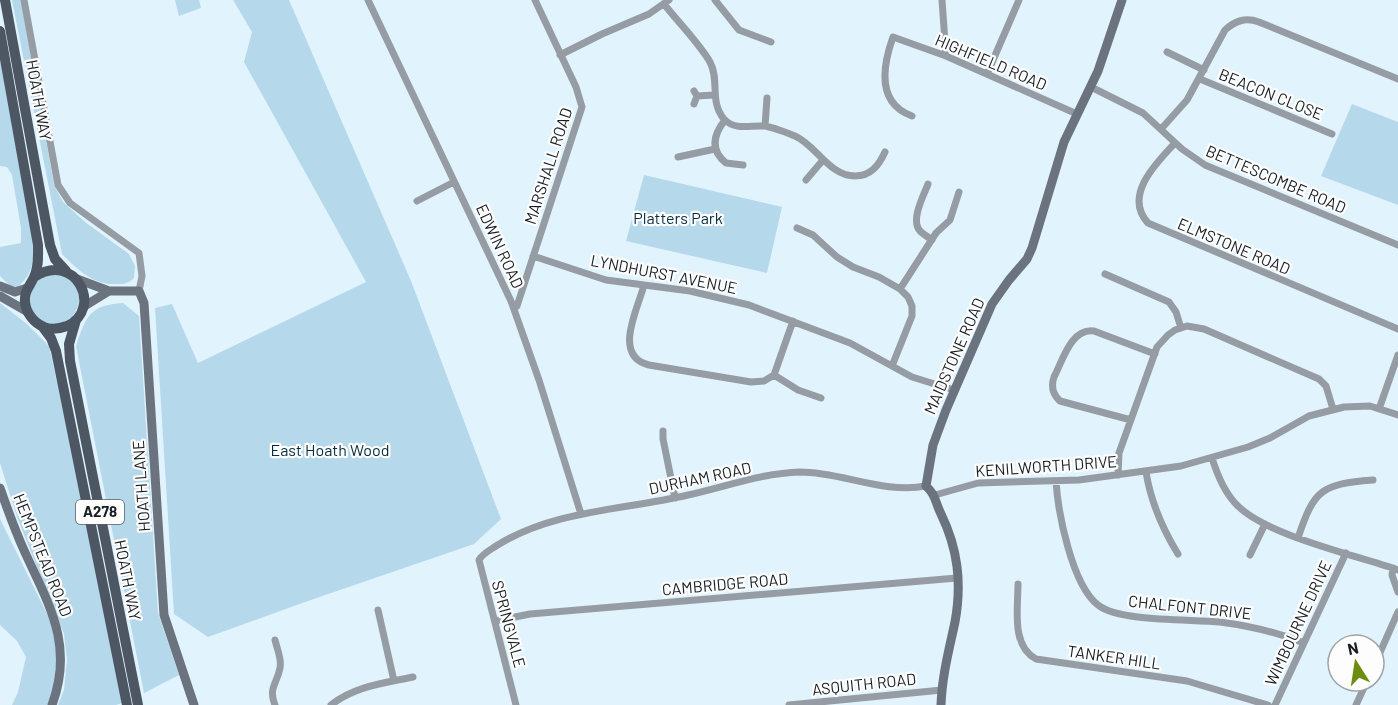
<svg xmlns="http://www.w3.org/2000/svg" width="1398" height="705" font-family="Barlow,sans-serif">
  <rect width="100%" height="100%" fill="#e1f4fe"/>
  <!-- green -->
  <path fill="#b6d8eb" d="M12,0H21L54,185L63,202L85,222L129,254L135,266L134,278C128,284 124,284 116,284C93,285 78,270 62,254Z
    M175,0H199L201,8L179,16Z
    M233,0H289L411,281L501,519L474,544L305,602L208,637L174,614L155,308L172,304L198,363L366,282L244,62L252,32Z
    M0,52L34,239C34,260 33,276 16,288L11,287L0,276V247L21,243V228L12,175L7,167L0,166Z
    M1352,104L1398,122V205L1321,176Z
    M644,175L782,207L767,273L626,241Z
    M29 299a25 25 0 1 1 50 0a25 25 0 1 1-50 0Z
    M0,303L27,324L49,346L88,524L122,703L116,705H58L64,690L67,660L64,634L17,517L0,463Z
    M123,303L139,316L158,613L179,675L144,693L76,346C86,316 90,305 123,303Z
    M0,519L53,626L57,651L53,693L48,705H12L18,692L26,657L17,641L0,625Z"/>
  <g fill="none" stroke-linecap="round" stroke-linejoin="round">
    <!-- street -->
    <path stroke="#969ca4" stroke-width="7" d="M24,0L58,185L70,203L139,253L142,276L139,291
      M368,0L511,301L539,380L581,514
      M715,0L739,30L771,42
      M942,0L946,56
      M664,4C678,22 699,43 710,62C720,81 709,101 724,119C735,131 750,125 764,126C773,127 785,132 795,136C816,145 829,176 855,176C871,176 879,165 885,152
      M1167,52L1204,70
      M560,55L602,34L649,14L669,0
      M987,74L1019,0
      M1200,79L1332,134
      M1091,87L1143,113L1182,149L1205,165L1398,245
      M694,91L697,96L694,104
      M697,96L714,95
      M912,116C876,103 883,65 893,37L946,56L1077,114
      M725,120C713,135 710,150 726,163L743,165
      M765,126L767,98
      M1162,128L1187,100L1225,30C1235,21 1245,17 1259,22L1398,79
      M1175,143C1156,163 1123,196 1148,223L1398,329
      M678,157L715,149
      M806,180L823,160
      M928,184C924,195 910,220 920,231C923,234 928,237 932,240
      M417,201L454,182
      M797,228L813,235L837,257L853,267L879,277L900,289L908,297L912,306V316L892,366
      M533,256L606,280L690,291L749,305L850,343L912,377L954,390
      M1105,274L1169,302L1176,312L1181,328
      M644,285C638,309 612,356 649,365L751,382L764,381L774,375L793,321
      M900,289L936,233L950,220L959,192
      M514,309L517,306L582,107L576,87L535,0
      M774,375L798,390L821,398
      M1379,409L1398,355
      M1131,420L1060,401C1052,394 1051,386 1054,377C1063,360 1071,328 1094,331L1155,354
      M663,431V439L675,498
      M1212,458C1217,474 1224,491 1235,503C1263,535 1356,555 1398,570
      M1146,472C1151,503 1162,528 1178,554
      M1118,475L1119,453L1157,347L1168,335L1175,330L1187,326L1204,329L1319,379L1326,386L1333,409
      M1056,481C1058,513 1072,585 1098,605C1119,622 1191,619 1220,622C1250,626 1277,632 1304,643
      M935,495L978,483L1079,480L1181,466L1248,447L1270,438L1309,416L1344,407L1370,406L1398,415
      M1298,538C1314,489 1322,484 1373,480
      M1250,555L1265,524
      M1393,568L1392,575L1398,592
      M1018,584C1018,608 1011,646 1036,659L1187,681L1268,705
      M378,610L394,681
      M495,621L530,614L957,578
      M275,640C277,649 282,659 280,668C277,684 268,688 275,705
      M1374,666L1398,612
      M331,705C355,686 385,683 413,677
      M516,705L479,560C482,554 490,550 496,546C553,510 624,510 688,495C725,487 762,473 800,472C842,472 883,494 926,486
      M789,705L942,690
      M1275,705L1346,553
      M1356,705L1367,681"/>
    <!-- secondary -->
    <path stroke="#6b737f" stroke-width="9" d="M77,279L109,291H139L144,303L164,615L194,705
      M0,286L15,292L27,288
      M0,296L28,312
      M83,307L109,291
      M0,488C7,508 14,528 23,548C47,602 75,643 52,705
      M941,705C942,676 949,650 955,622C962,583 958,549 941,514C935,502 936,495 926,486L933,445L946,410L992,304L1009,280L1027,259L1032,248L1064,142L1098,71L1122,0"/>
    <!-- primary -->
    <path stroke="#4d5764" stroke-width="10" d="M5,0L50,245L55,259L66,271
      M0,31L38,245C38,255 39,267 34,277C30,286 24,291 25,302C26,313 34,323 44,327C51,330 59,329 67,326C104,309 76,250 34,277
      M76,320L69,344L70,361L138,705
      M42,326L51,338L56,351L127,705"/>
  </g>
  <g text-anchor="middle" stroke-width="4.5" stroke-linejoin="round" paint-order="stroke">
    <!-- shield labels -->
    <rect fill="#fdfdfd" stroke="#5b6064" stroke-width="1.5" x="76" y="500" width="48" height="24" rx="4.5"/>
    <g font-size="15" font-weight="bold" fill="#151d22">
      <text x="100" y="517">A278</text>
    </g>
    <!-- street labels -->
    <g font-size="16" fill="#151d22" stroke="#fdfdfd">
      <text transform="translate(991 62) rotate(23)" y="6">HIGHFIELD ROAD</text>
      <text transform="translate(1271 94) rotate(22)" y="6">BEACON CLOSE</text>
      <text transform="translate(39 100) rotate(80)" y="6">HOATH WAY</text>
      <text transform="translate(548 166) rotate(-72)" y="6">MARSHALL ROAD</text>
      <text transform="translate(1276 179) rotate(23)" y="6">BETTESCOMBE ROAD</text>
      <text transform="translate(500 246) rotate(65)" y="6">EDWIN ROAD</text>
      <text transform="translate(1234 246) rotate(23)" y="6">ELMSTONE ROAD</text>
      <text transform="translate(664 274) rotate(11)" y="6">LYNDHURST AVENUE</text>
      <text transform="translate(954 356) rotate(-66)" y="6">MAIDSTONE ROAD</text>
      <text transform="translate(1046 466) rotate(-4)" y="6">KENILWORTH DRIVE</text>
      <text transform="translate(700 478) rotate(-12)" y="6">DURHAM ROAD</text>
      <text transform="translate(141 486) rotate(-94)" y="6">HOATH LANE</text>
      <text transform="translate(43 555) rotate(68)" y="6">HEMPSTEAD ROAD</text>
      <text transform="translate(128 580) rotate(79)" y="6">HOATH WAY</text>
      <text transform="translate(725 584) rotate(-5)" y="6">CAMBRIDGE ROAD</text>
      <text transform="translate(1190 607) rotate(6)" y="6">CHALFONT DRIVE</text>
      <text transform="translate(1298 623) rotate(-65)" y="6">WIMBOURNE DRIVE</text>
      <text transform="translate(509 624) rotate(75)" y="6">SPRINGVALE</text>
      <text transform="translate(1114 657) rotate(8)" y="6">TANKER HILL</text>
      <text transform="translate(864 684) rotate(-6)" y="6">ASQUITH ROAD</text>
    </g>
    <!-- park labels -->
    <g font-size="16" fill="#062d3e" stroke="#fdfdfd">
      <text x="678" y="224">Platters Park</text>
      <text x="330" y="456">East Hoath Wood</text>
    </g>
  </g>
  <!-- north arrow -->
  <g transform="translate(1356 663) rotate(348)"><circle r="28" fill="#fdfdfd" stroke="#a0a3a5" stroke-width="1.5"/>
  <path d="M0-4.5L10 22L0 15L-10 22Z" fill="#6c8d10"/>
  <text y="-9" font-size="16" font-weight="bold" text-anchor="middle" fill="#151d22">N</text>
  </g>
</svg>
